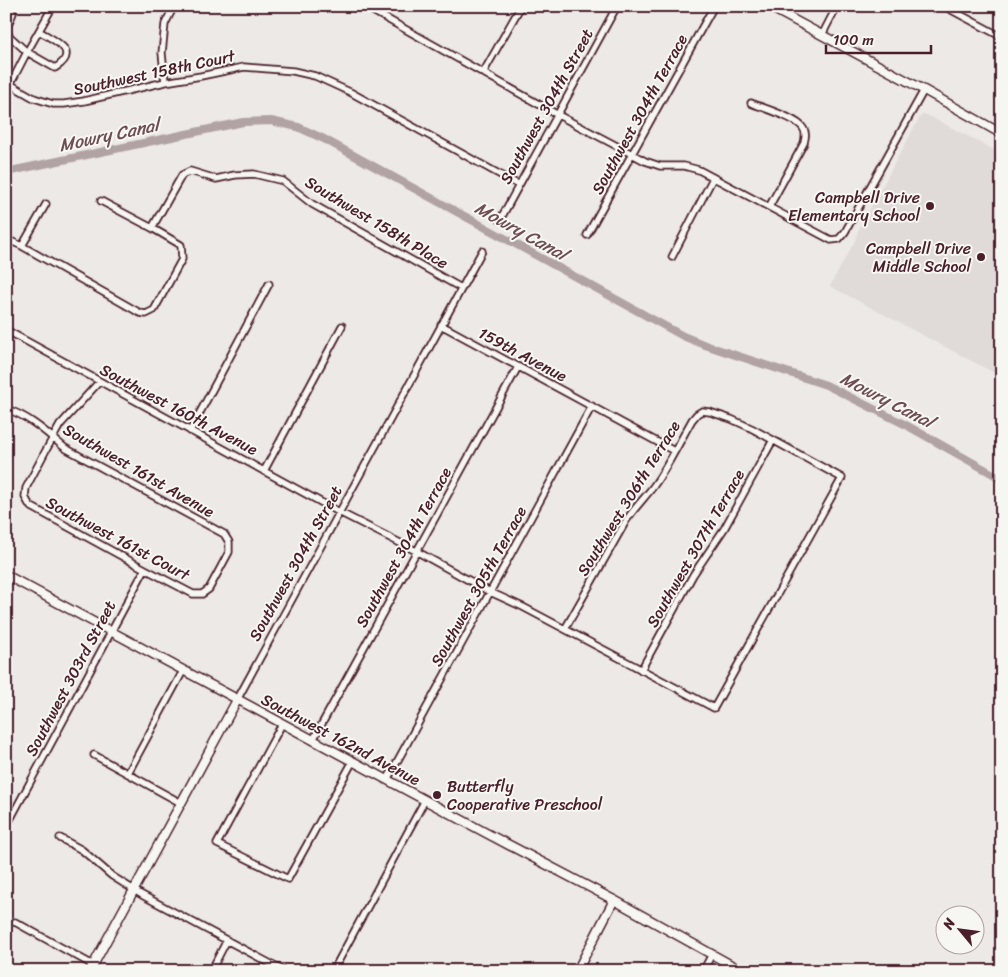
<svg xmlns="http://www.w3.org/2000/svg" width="1008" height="977" font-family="Sriracha,sans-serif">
  <rect width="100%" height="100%" fill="#ece9e6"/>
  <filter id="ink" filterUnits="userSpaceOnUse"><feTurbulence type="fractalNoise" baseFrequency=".02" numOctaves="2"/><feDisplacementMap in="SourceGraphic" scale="10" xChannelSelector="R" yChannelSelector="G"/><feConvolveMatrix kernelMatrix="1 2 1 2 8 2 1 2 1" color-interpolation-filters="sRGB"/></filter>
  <g filter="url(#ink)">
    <!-- built -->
    <path fill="#e0dad8" d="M923,115H927L1002,154V377L830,286L855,241L858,231L920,117Z"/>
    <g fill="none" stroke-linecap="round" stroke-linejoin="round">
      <!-- canal -->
      <path stroke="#b1a2a3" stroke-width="8" d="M6,172L243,122L271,121L298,127L324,139L683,336L705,345L826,385L906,425L1002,479"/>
      <defs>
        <path id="minor" d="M364,6L558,115L632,154L645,161L660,166H684L699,170L831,240L839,239L845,232L924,90
          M944,6L1002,37
          M6,27L9,23L13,13L8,6
          M6,33L27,52L55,68C82,51 53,40 39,31
          M822,35L837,6
          M483,73L521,6
          M6,82L34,98L53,104H64L84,101L165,82L201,76L244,67L293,71L315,76L350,92L519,185
          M165,82L162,53L165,24L174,6
          M10,85L27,52L53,6
          M751,103C763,108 797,118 803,128C807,133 805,138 804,143L769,207
          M500,220L617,6
          M152,228L182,175L190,171L216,179L235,175L254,174L283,181L312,204L461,288
          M587,235L714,6
          M6,239L22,246L140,313L146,314L154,310L182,259L181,245L152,228L101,201
          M22,246L46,204
          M672,257L713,178
          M441,325L674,451
          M6,330L339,512L416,551L490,592L523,607L714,708L842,478L751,428L731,419L710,412L702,411L697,414L692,420C680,441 669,464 655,484C646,497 634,508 626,521L565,629
          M6,409C29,416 47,433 65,448L224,534L229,542V552L209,589L202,594H193L145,569L30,506L25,497L26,488L45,452L60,425L99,382
          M190,431L269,284
          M264,471L342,326
          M641,670L693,575L724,529L773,440
          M237,700L482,251
          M282,724L217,844L288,879L353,761
          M313,740L518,367
          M94,755L181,803
          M128,773L183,671
          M387,780L592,406
          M6,827L145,569
          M60,838L82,850L112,876L142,895L284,971
          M15,922L93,965
          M211,971L227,940
          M333,971L425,800
          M703,971L712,954"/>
        <path id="tertiary" d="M768,6L924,90L1002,134
          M6,575L488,834L614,900L742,971
          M90,971L237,700
          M577,971L614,900"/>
      </defs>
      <!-- minor casing -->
      <use href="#minor" stroke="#4a1f2b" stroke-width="9"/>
      <!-- tertiary casing -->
      <use href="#tertiary" stroke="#4a1f2b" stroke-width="11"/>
      <!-- minor -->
      <use href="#minor" stroke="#f6f6f2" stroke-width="5.5"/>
      <!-- tertiary -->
      <use href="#tertiary" stroke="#f6f6f2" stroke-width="8"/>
    </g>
  </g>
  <!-- markers -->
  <g fill="#4a1f2b" stroke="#f6f6f2" stroke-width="2">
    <circle cx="930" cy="206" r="5"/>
    <circle cx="981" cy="257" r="5"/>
    <circle cx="437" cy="795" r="5"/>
  </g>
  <g text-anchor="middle" stroke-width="4" stroke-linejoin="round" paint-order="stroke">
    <!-- street labels -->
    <g font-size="16" fill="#4a1f2b" stroke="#f6f6f2">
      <text transform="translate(154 72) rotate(-12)" y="6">Southwest 158th Court</text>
      <text transform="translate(546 106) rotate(-61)" y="6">Southwest 304th Street</text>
      <text transform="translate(639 114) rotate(-61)" y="6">Southwest 304th Terrace</text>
      <text transform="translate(377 222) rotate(31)" y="6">Southwest 158th Place</text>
      <text transform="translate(523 354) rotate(28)" y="6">159th Avenue</text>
      <text transform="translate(179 409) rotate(28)" y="6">Southwest 160th Avenue</text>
      <text transform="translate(139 470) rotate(30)" y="6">Southwest 161st Avenue</text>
      <text transform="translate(628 498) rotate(-58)" y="6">Southwest 306th Terrace</text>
      <text transform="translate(118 538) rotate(28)" y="6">Southwest 161st Court</text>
      <text transform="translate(403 547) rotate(-61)" y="6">Southwest 304th Terrace</text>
      <text transform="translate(695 548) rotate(-60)" y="6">Southwest 307th Terrace</text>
      <text transform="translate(295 563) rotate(-61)" y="6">Southwest 304th Street</text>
      <text transform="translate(478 586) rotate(-61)" y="6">Southwest 305th Terrace</text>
      <text transform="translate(70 678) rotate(-62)" y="6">Southwest 303rd Street</text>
      <text transform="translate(341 739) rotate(28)" y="6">Southwest 162nd Avenue</text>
    </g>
    <!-- poi labels -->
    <g font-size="16" fill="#4a1f2b" stroke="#f6f6f2" text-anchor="end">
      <text x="920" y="203">Campbell Drive<tspan x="920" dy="18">Elementary School</tspan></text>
      <text x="971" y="254">Campbell Drive<tspan x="971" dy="18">Middle School</tspan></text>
      <text x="447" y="792" text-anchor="start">Butterfly<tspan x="447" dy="18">Cooperative Preschool</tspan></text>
    </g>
    <!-- water labels -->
    <g font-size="18" font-style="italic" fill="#6e4d55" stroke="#f6f6f2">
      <text transform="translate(109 135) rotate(-12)" y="6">Mowry Canal</text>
      <text transform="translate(521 231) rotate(29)" y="6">Mowry Canal</text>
      <text transform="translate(887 400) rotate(27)" y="6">Mowry Canal</text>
    </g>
  </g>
  <!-- margin -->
  <rect width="1008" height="977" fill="none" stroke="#f6f6f2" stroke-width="25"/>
  <rect x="12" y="12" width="983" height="952" fill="none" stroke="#4a1f2b" stroke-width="2" filter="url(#ink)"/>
  <!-- north arrow -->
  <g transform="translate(960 930) rotate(299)"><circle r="24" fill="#f6f6f2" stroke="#b1a0a2"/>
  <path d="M0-4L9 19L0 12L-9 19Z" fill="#4a1f2b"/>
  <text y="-8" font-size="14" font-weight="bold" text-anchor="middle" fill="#4a1f2b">N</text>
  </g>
  <!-- scale -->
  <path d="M826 45v8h105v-8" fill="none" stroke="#4a1f2b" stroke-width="2.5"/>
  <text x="833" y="45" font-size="15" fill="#4a1f2b" stroke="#f6f6f2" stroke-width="4" paint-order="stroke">100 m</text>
</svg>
